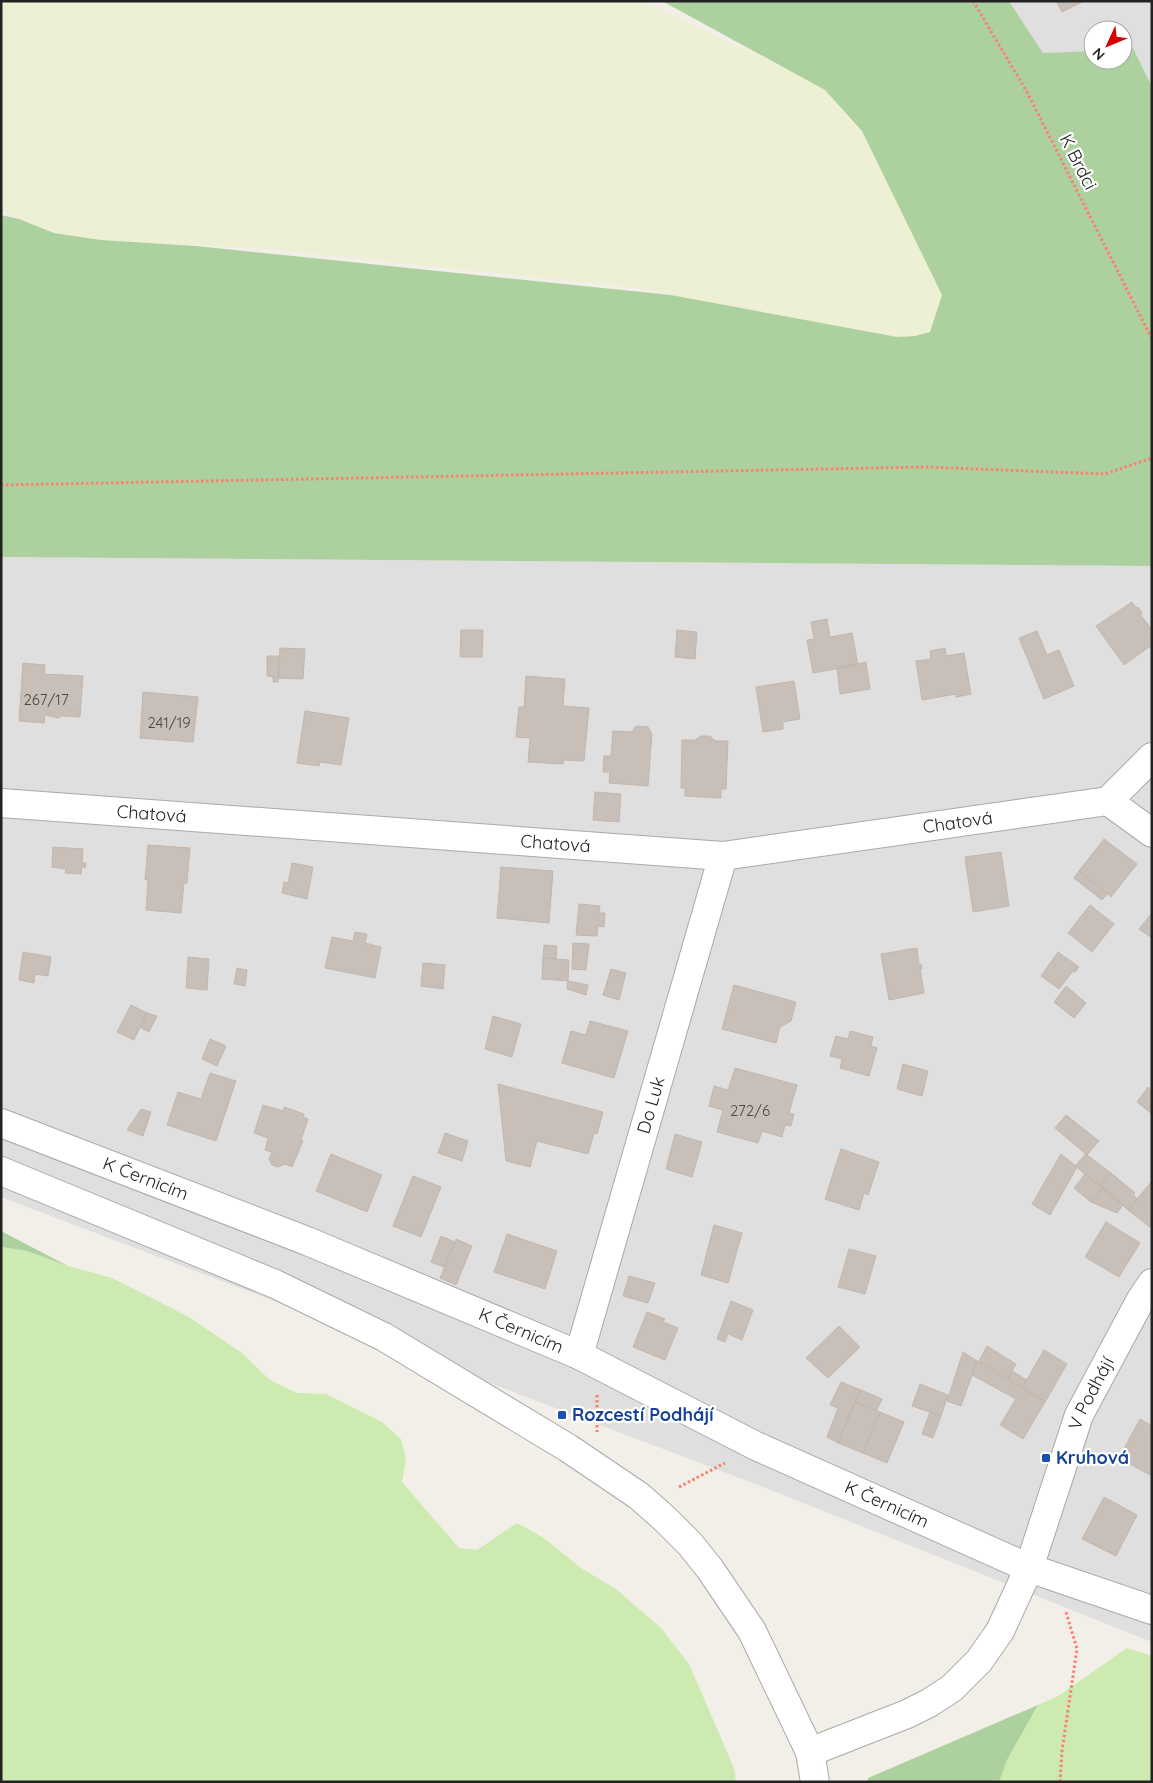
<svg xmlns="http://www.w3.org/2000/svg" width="1153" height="1783" font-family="Quicksand,sans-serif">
  <rect width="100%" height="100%" fill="#f2efe9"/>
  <!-- residential -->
  <path fill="#e0dfdf" d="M1009,1H1152V87L1133,49H1123V30H1093V51L1043,53Z
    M1,557L1152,566V1642L758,1485L1,1197Z"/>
  <!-- farmland -->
  <path fill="#eef0d5" d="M1,1H642L792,71L825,90L848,112L862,131L916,227L942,295L940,311L930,332L915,336L897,337L831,326L637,288L254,248L101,240L54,233L1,211Z"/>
  <!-- grass -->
  <path fill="#cdebb0" d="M1,1247L27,1251L68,1266L112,1278L189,1317L242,1353L270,1380L297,1393L326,1394L382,1422L401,1439L406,1459L402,1482L459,1548L477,1550L517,1523L544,1538L581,1568L616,1589L661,1628L689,1664L734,1768L736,1782H1Z
    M1127,1648L1152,1656V1782H999L1007,1760L1038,1705L1058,1696Z"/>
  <!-- forest -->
  <path fill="#add19e" d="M662,1H1009L1043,53L1093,51V60H1123V49L1133,48L1152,87V566L1,557V215L19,219L54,233L101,240L196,246L671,295L897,337L915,336L930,332L942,295L862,131L825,90Z
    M1,1231L68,1266L27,1251L1,1247Z
    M1038,1705L1007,1760L999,1782H868V1778Z"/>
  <!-- building -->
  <path fill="#c7bfb8" stroke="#c4b6ab" d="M1056,1H1084L1062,12Z
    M1132,602L1136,608L1138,607L1142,613L1140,614L1152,630V645L1124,665L1096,626Z
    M827,619L830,637L852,633L858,665L813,673L807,640L814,639L811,622Z
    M461,630H483L482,657H460Z
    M677,630L697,632L695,659L675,657Z
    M1037,631L1047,655L1059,650L1074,686L1044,699L1019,638Z
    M280,648L305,649L303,679L278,678Z
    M945,648L946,656L964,653L971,694L956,697V694L922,700L916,661L931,659L930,651Z
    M267,656H280L278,682H273V677L267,676Z
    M866,662L870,689L840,694L837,668Z
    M23,663L45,665L44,674L83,676L80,717L62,716L58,718L45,715L44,723L19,721Z
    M526,676L565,679L563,706L589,708L584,761L564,760L563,764L528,762L530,738L516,737L519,707H524Z
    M794,681L800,719L783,722V729L763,732L756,687Z
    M143,692L198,697L193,742L140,738Z
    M305,711L349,718L341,765L320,762L319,766L297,763Z
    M636,726L648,727L652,734L648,786L609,783L610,772H603L604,756H611L613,731L632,732Z
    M701,736H710L715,741H728L726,789H721V798L685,796V788H681L682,740H695Z
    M595,792L621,794L619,822L593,820Z
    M1104,839L1137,864L1111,897L1079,871Z
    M148,845L190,848L187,883H184L181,913L146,910L148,880H145Z
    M53,847L83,849L82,863H86L85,868L82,867L81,874L65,873L66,869L52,867Z
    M1001,852L1009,906L973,912L965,857Z
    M292,863L313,867L307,899L282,893L284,882L288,883Z
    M501,867L553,871L549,923L497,918Z
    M1079,871L1107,894L1102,900L1074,878Z
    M579,904L600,906L599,913H605L604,927L598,926L597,936L576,935Z
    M1090,905L1114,924L1092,952L1068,933Z
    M1152,913V938L1139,929Z
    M355,932L367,934L365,943L381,947L375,978L325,968L332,937L353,941Z
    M573,943L589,944L586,970L572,969Z
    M544,945L557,946L556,959L543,958Z
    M917,948L919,964H921L922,969H920L924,993L889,1000L881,954Z
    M23,952L51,957L48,976L35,974L34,983L19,980Z
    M1058,952L1079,967L1075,972L1073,971L1059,989L1041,976Z
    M188,957L209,959L207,990L186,988Z
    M543,958L569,960L568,981L542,979Z
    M423,963L445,965L443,989L421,986Z
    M237,968L247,970L245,986L234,984Z
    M611,969L626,973L619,1000L603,995Z
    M568,981L588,985L586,995L567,989Z
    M734,985L796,1002L791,1021L780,1027L776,1043L722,1029Z
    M1066,986L1086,1003L1074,1018L1054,1002Z
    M131,1005L147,1013L134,1040L117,1032Z
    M147,1013L157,1016L149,1032L141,1028Z
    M493,1016L521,1024L512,1057L485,1049Z
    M590,1021L628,1031L614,1078L562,1063L571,1031L586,1035Z
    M850,1031L873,1037L871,1046L877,1048L869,1076L840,1068L842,1059L830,1056L836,1036L848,1039Z
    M210,1039L226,1046L217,1066L202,1059Z
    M903,1064L928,1071L922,1096L897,1089Z
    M735,1068L797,1085L789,1113L794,1114L791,1126L785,1125L782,1137L762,1131L758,1143L717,1132L723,1110L709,1106L714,1086L728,1090Z
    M210,1073L236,1081L216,1141L167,1125L178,1092L201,1099Z
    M498,1084L603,1112L597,1134L594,1133L588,1154L537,1141L530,1167L506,1161Z
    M1148,1087L1152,1091V1114L1137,1102Z
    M263,1105L283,1111L284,1107L304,1114L303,1117L308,1119L301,1140L303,1141L292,1167L285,1164L278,1167L272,1165L269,1159L272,1152L265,1150L268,1138L254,1133Z
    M141,1109L151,1112L143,1136L127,1130Z
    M1066,1115L1099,1141L1087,1155L1055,1128Z
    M445,1133L468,1141L462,1161L438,1153Z
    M675,1134L702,1142L692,1177L666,1169Z
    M841,1149L879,1162L868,1195L864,1193L859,1210L825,1199Z
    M331,1154L382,1175L367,1212L316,1191Z
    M1061,1154L1077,1167L1050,1215L1032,1204Z
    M1086,1154L1111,1173L1100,1186L1075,1166Z
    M1111,1173L1135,1193L1133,1195L1138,1199L1128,1210L1100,1186Z
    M1085,1174L1103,1188L1091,1202L1074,1188Z
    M413,1176L441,1187L421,1237L393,1226Z
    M1152,1181V1224L1150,1227L1128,1210Z
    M1103,1188L1123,1205L1117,1213L1091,1202Z
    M1106,1222L1140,1243L1119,1277L1085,1257Z
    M714,1225L742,1233L728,1283L701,1275Z
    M507,1234L557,1251L545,1289L494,1272Z
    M441,1236L455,1242L444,1267L431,1262Z
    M456,1239L472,1246L456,1285L440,1278Z
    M849,1249L876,1256L865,1294L838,1287Z
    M629,1276L655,1283L648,1303L623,1296Z
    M731,1301L753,1310L742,1340L728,1334L725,1342L717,1339Z
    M647,1312L665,1319L663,1322L678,1328L665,1360L633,1347Z
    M839,1326L860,1347L828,1378L806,1358Z
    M987,1346L1016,1364L1008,1379L979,1361Z
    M1044,1350L1067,1364L1045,1402L1022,1388Z
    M963,1352L977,1361L961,1406L947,1401Z
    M977,1361L1045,1402L1023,1439L1000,1425L1016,1399L972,1375Z
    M1012,1371L1027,1380L1022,1388L1008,1379Z
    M841,1382L861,1390L838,1443L827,1437L838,1408L830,1405Z
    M920,1384L948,1395L941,1416L912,1406Z
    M861,1390L882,1399L877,1410L855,1402Z
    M855,1402L880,1412L863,1453L838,1443Z
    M880,1412L904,1422L887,1463L863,1453Z
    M930,1412L941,1416L933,1438L922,1434Z
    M1140,1419L1152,1426V1476L1119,1458Z
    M1104,1497L1137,1515L1116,1556L1082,1539Z"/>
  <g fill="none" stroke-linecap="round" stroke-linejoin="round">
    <defs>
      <g id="minor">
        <path d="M1152,757L1108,801L1152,833"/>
        <path id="s1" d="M1,803L723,856L1108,801"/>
        <path id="s2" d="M1,1123L307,1241L579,1355L756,1446L1029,1568L1152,1610"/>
        <path d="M1,1171L275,1284L384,1337L568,1448L639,1496L665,1519L690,1544L710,1569L752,1631L810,1752L815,1782"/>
        <path id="s3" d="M579,1355L723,856"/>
        <path id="s4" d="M810,1752L907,1714L929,1703L952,1688L979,1661L1000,1631L1029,1568L1079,1415L1140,1301L1152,1283"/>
      </g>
    </defs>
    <!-- minor casing -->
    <use href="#minor" stroke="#a9a9a9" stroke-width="30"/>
    <!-- path -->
    <path stroke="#fa8072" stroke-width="3" stroke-dasharray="2.5 2.5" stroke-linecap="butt" d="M973,1L1027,92L1152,339
      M1,485L925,467L1105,474L1152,458
      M597,1395V1432
      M679,1487L725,1463
      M1060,1782L1062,1751L1077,1649L1066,1612"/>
    <!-- minor -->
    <use href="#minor" stroke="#fff" stroke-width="28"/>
  </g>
  <!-- markers -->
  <g fill="#1a4fb4" stroke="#fff" stroke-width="2">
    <rect x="557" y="1410" width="10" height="10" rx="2.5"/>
    <rect x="1041" y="1453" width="10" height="10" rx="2.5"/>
  </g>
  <g text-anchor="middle" stroke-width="4.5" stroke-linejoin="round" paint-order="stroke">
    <!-- number labels -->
    <g font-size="15" fill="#4b4948">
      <text x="46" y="705">267/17</text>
      <text x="169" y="728">241/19</text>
      <text x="750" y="1116">272/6</text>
    </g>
    <!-- street labels -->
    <g font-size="18" fill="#222" stroke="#fff">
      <text transform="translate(1078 162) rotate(63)" y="6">K Brdci</text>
      <text dy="6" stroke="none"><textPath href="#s1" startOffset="151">Chatová</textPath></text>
      <text dy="6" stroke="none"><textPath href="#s1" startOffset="961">Chatová</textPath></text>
      <text dy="6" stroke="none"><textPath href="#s1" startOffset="556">Chatová</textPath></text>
      <text dy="6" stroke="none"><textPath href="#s3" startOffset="260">Do Luk</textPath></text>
      <text dy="6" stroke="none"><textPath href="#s2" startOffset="155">K Černicím</textPath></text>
      <text dy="6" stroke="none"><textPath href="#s2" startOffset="560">K Černicím</textPath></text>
      <text dy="6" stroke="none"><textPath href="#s4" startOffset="486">V Podhájí</textPath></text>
      <text dy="6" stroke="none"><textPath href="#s2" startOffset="965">K Černicím</textPath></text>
    </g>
    <!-- transit labels -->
    <g font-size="18" font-weight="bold" fill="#164399" stroke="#fff" text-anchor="start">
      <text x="572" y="1421">Rozcestí Podhájí</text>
      <text x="1056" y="1464">Kruhová</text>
    </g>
  </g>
  <!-- border -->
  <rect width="1153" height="1783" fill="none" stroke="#222222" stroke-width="5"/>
  <!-- north arrow -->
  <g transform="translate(1108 45) rotate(226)"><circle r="24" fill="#ffffff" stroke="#a7a7a7"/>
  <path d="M0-4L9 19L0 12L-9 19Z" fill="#d40000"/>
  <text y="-8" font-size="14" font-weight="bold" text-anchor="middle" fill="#222222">N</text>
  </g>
</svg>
